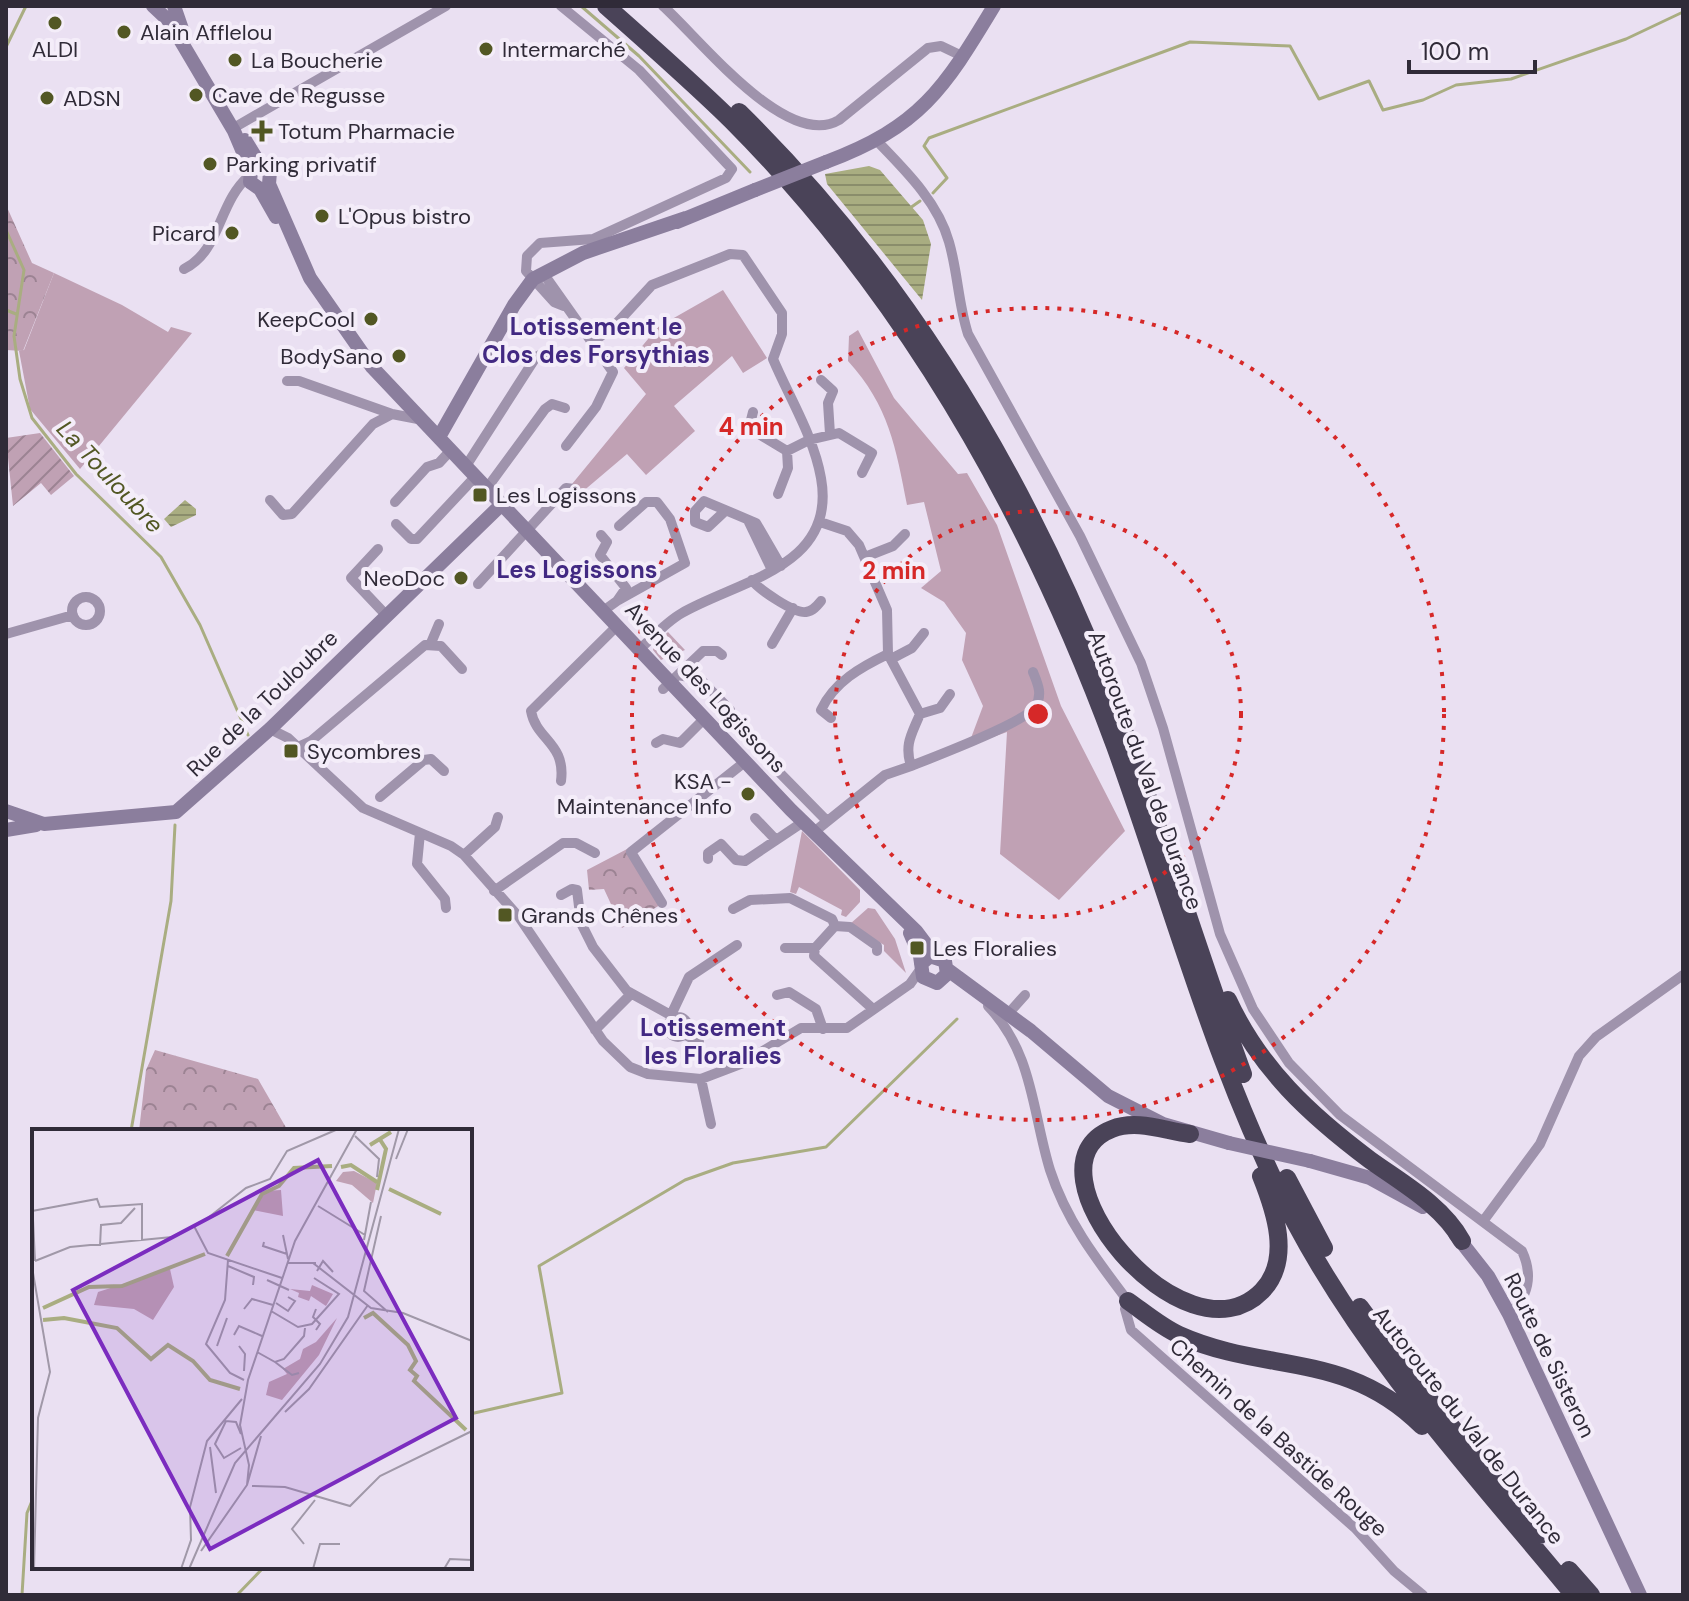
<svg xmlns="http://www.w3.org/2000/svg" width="1689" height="1601" font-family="'DM Sans',sans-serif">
  <defs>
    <pattern id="forest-crowns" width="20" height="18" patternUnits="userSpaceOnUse" patternTransform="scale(2)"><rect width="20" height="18" fill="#c0a1b4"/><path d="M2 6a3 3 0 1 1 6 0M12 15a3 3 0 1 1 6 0" fill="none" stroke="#9c8393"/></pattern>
    <pattern id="garden-furrows" width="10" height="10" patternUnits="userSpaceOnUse" patternTransform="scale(2)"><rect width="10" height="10" fill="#c0a1b4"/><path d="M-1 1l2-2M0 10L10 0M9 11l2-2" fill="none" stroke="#9c8393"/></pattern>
    <pattern id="water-rules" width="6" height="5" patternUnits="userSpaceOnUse" patternTransform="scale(2)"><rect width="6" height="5" fill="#a9ad81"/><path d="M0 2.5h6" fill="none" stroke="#8a8d6b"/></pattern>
  </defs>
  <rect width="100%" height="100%" fill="#eae0f2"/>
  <!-- grass -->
  <path fill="#c0a1b4" d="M54,273L122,305L168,332L171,327L192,333L80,469L30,409L19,351L24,350Z
    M723,290L767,358L743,373L732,356L674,406L695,431L646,475L627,454L581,493L572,484L646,394L624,368L658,327Z
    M858,330L894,398L958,474L967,473L997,525L1061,706L1125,831L1059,900L1000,854L1007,732L968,746L983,706L962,660L966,633L944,602L921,588L941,571L924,502L907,505C896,448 889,406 848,361L849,336Z
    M668,632L685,650L661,660L653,650L654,645Z
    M802,831L860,890V902L846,917L841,915L842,910L799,887L796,894L790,892Z
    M868,908L875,909L895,939L906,973L884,951V945L850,924Z"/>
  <!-- forest -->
  <path fill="url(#forest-crowns)" d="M6,205L32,263L54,273L23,351L6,350Z
    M629,848L660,905L622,928L604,889L589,890L587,870Z
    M155,1050L258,1079L288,1131H139L146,1070Z"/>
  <!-- garden -->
  <path fill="url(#garden-furrows)" d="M40,433L74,476L51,495L41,483L13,506L6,438Z"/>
  <!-- water -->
  <path fill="url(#water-rules)" d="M869,166L880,170L923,220L931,244L922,300L827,184L825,174Z
    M185,500L196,509V515L171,527L164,519Z"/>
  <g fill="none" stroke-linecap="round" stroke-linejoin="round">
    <!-- stream -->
    <path stroke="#a9ad81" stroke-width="3" d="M581,6L639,56L750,172
      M6,47L26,6
      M933,193L947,178L924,146L929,138L1190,42L1290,46L1319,99L1369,81L1383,110L1423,100L1456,85L1511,79L1626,39L1683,12
      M910,208L920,201
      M6,230L24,270L14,336L20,379L32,418L76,474L161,557L200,625L248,735
      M6,310L16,314
      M131,1131L171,901L175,825
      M470,1414L562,1393L539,1266L685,1180L733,1163L826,1147L957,1019
      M22,1595L27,1513L34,1496
      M237,1595L264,1567"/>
    <!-- street -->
    <path stroke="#9f93ac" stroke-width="10" d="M561,6L639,70L732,169L726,178L593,239L540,243L527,256L526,271L554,302L564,306
      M663,6C700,39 787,151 839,120L928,48L941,46L964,57
      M237,126L446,6
      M877,141C905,170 938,202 949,242C958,273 958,303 968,334L1080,536L1141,663L1163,728L1220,934L1253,1009L1289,1063L1340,1115L1522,1251C1533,1275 1529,1297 1509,1314
      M184,269C221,251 218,202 249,176
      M543,273L613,372L596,407L566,446
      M592,343L617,323L652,285L730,254L743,255L782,313V334L773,359C789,397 814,437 821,478C837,567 740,580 682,613C666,622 653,637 640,649
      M821,380L833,391L828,403L830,434
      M287,381H299L392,414L423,420
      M753,412L749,428L787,451L809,440L839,433L872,453L862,473
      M466,466L536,357L542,354L548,358
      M487,488L545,409L552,404L565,408
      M778,494L788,468L787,451
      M270,500L283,515L292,514L373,424L392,414
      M395,502L427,467L439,463L451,450
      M724,512L708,527L695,522V511L704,501L756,523L781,566
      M748,520L772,570
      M396,524L411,539H417L476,476
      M601,535L607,542L600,555L626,588L617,601L603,611
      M378,549L351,578L386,615
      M865,557L893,546L905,534
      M752,580C758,589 795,614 806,612C813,611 817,606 821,601
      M478,584L566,488L574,489L584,499
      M72 611a14 14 0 1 1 28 0a14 14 0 1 1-28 0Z
      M617,601L685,563L670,519L657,502H646L619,526
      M6,634L73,615
      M431,643L439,624
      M772,644L793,608
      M891,659L912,648L924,633
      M678,675L700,679L730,710
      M663,689L703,651H717L722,655
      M920,714L940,708L950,694
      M831,718L821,710C834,682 861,667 888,654
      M270,729L288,738L363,808L451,846L464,855L519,917L603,1041L630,1067L648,1074L701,1079L743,1063L801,1028H847L910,984L920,970
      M656,743L663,739L680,743L705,718
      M298,747L311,741L425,645L441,646L462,669
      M911,766C934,757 1024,723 1035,707C1043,695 1038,684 1033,672
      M775,768L826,820
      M561,781C566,743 536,740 531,711L617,626
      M380,797L424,760L431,759L444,771
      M755,818L776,840
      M814,832L885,775L911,766C904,744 912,734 920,714L888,654L887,610L859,545L847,531L820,522
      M420,833L417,864L445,899L446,908
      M464,855L495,827L498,817
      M708,859V853L721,844L736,860L745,861L803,822
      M494,891L563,843H576L595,853
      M561,895L572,889L577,890L581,923L593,947L627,991L674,1017
      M662,903L631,852L746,761
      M733,909L750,900L790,898L832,919L835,926
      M835,926L815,948L814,956L873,1009
      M835,926L850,927L877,946V951
      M785,948H815
      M777,995L789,992L816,1009L823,1029
      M988,1006C1033,1053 1032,1111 1050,1170C1066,1220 1096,1259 1128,1301L1125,1309L1131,1330L1355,1528L1394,1571L1423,1595
      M672,1013L689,977L737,945
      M1008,1014L1025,995
      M668 1027a10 10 0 1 1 20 0a10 10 0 1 1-20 0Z
      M595,1030L631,994
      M684,1034L699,1042
      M701,1079L711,1124
      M1484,1220L1540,1144L1579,1056L1596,1037L1683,975"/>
    <!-- secondary -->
    <path stroke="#8b7e9d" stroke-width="14" d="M153,6L169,21L234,131L251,171L250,182L260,189L276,217
      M174,6L183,32
      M245,140L261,166L270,172L269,184
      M826,162C920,127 944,89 994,6
      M269,184L310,278L372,367L791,810L916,931L934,955
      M677,222L755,190
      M439,437L514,305L533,279L583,253L686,218
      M6,811L44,824L176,812L270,729L502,504
      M6,830L36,825
      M910,933L920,956L923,977L937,983L947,974L945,961L930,956L921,964
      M948,970L1031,1031L1108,1096L1163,1124L1229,1143
      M1310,1161L1370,1178L1423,1207
      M1455,1234L1488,1276L1509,1314L1640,1595"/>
    <!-- highway -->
    <path stroke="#4a4358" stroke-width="18" d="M606,6C649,44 691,81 732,121C908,298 1029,513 1115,746C1173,906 1216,1074 1296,1224C1369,1361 1476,1476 1574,1595
      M739,112C902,272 1021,469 1105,681C1156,810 1195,944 1243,1074
      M1228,1000C1260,1069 1310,1115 1370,1160C1402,1183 1442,1205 1462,1241
      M1190,1134C1165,1131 1137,1119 1112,1129C1016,1166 1185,1370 1262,1291C1292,1260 1275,1211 1261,1176
      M1287,1178L1324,1248
      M1128,1301C1145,1313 1160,1326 1179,1335C1266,1374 1346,1350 1422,1426
      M1360,1307L1415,1382L1540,1535
      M1569,1570L1591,1595"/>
    <!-- secondary-bridge -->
    <path stroke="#8b7e9d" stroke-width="14" d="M755,190L826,162
      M1229,1143L1310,1161"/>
  </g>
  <!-- distance rings -->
  <g fill="none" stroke="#d62828" stroke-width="4" stroke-dasharray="4 8">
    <circle cx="1038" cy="714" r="203"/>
    <circle cx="1038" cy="714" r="406"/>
  </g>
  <!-- markers -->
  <g fill="#525723" stroke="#f4edf9" stroke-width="3">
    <circle cx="55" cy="23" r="8"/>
    <circle cx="124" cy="32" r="8"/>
    <circle cx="486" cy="49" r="8"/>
    <circle cx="235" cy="60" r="8"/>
    <circle cx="196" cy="95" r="8"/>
    <circle cx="47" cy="98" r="8"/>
    <path d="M258 119h8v8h8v8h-8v8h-8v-8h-8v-8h8z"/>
    <circle cx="210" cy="164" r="8"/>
    <circle cx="322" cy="216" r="8"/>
    <circle cx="232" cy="233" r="8"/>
    <circle cx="371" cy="319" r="8"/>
    <circle cx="399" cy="356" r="8"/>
    <rect x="472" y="487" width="16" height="16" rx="4"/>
    <circle cx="461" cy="578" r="8"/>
    <rect x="283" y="743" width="16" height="16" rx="4"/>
    <circle cx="748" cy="794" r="8"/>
    <rect x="497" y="907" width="16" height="16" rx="4"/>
    <rect x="909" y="940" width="16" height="16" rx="4"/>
  </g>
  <g text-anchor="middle" stroke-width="8" stroke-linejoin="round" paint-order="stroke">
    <!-- poi labels -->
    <g font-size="22" fill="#302b38" stroke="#f4edf9" text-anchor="start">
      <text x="140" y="40">Alain Afflelou</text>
      <text x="55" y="57" text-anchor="middle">ALDI</text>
      <text x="502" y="57">Intermarché</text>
      <text x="251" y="68">La Boucherie</text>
      <text x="212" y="103">Cave de Regusse</text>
      <text x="63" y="106">ADSN</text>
      <text x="278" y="139">Totum Pharmacie</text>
      <text x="226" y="172">Parking privatif</text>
      <text x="338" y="224">L'Opus bistro</text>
      <text x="216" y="241" text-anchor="end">Picard</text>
      <text x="355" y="327" text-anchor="end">KeepCool</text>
      <text x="383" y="364" text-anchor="end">BodySano</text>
      <text x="496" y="503">Les Logissons</text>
      <text x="445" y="586" text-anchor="end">NeoDoc</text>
      <text x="307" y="759">Sycombres</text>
      <text x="732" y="789" text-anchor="end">KSA -<tspan x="732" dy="25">Maintenance Info</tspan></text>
      <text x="521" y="923">Grands Chênes</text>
      <text x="933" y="956">Les Floralies</text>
    </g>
    <!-- street labels -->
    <g font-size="22" fill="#302b38" stroke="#f4edf9">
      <text transform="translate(706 687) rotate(47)" y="8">Avenue des Logissons</text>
      <text transform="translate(262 703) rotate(-44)" y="8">Rue de la Touloubre</text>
      <text transform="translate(1146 770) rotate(70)" y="8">Autoroute du Val de Durance</text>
      <text transform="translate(1550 1355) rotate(64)" y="8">Route de Sisteron</text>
      <text transform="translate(1469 1425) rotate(52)" y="8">Autoroute du Val de Durance</text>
      <text transform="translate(1279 1437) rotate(42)" y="8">Chemin de la Bastide Rouge</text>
    </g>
    <!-- neighbourhood labels -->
    <g font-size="24" font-weight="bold" fill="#422982" stroke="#f4edf9">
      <text x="596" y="335">Lotissement le<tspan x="596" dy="28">Clos des Forsythias</tspan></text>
      <text x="577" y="578">Les Logissons</text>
      <text x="713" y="1036">Lotissement<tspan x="713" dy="28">les Floralies</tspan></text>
    </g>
    <!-- water labels -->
    <g font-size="24" font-style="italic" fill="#525723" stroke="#f4edf9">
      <text transform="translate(110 477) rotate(47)" y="8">La Touloubre</text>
    </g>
  </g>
  <!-- overview -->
  <g transform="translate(32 1129)">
    <rect width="440" height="440" fill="#eae0f2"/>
    <path d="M322,42L345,54L341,74L320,56L304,52L311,43ZM249,61L251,87L221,81L234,62ZM280,156L301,165L294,177L279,167L277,172L266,168L267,164L258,160L278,162ZM305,189L287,226L250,271L234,266L237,253L255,245L251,240L268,230L271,220L284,213Z" fill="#c0a1b4"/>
    <path d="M138,140L142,158L121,191L102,180L62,176L66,163Z" fill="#c0a1b4"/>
    <path fill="none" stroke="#a9ad81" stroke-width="4" d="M338,16L359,3M309,38L319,36L345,53M357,60L409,85M345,61L354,20L347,9M195,127L230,65L247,57L262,39L300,37M11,179L57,158L90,157L173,125M332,189L341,184L376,216L384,232L378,241L385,247L382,252L434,301M11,191L32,189L85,199L119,230L136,216L161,232L178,251L208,260"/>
    <path fill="none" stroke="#a098a8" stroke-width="2" d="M323,7L347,30L345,48M364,30L376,0M0,69L3,132M286,77L333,106M0,82L65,70L68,78L110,75V112M349,87L332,162L356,183M162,97L176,124L250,149M251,106L256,130M332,111L339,73M232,113L231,117L255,125M68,117L69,96L89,94L103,79M196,131L193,171L174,215L198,244L212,251M3,132L38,118L140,108L172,92L214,59L238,50L255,22L306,0M255,134H284M281,134L339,179L371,184L440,212M196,137L222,148L221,156M0,138L18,243L6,289L2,440M285,142L291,132L301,143M235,151L257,161M244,174L256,182L263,172L256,168M212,180L220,170L241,176M239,182L266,198L280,195L307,165L282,149M284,201L288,195L281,188L284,180M202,206L207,197L230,207M185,217L195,189M207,217L213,225L212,242M225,223L243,233L252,230L272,207L273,199M243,233L260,246L267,244M253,283L277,260L336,176M178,318L184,364M209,319L192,329L183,315L194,292L204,293L209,305M215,356L229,307M220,357L253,358L318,377L348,347L440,302M272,415L260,400L283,371M169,422L215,356L217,336L208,296L216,251L263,112L325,0M149,440L159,411L158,378L175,312L210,270M157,440L203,334L288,235L316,188L367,0M281,440L288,415H308M412,440L418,430L440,431"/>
    <path fill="#7b2cbf" fill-opacity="0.15" stroke="#7b2cbf" stroke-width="4" d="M286,31L424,289L178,420L41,161Z"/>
    <rect width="440" height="440" fill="none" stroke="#302b38" stroke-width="4"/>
  </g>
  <circle cx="1038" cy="714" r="12" fill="#d62828" stroke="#f4edf9" stroke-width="4"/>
  <g font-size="24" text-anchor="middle" font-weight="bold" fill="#d62828" stroke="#f4edf9" stroke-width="8" stroke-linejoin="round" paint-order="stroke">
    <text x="751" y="435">4 min</text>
    <text x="894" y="579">2 min</text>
  </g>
  <!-- border -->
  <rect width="1689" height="1601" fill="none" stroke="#302b38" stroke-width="16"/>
  <!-- scale -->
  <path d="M1409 60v12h126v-12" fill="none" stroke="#302b38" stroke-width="4"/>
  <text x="1421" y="60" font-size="24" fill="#302b38" stroke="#f4edf9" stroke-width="6" paint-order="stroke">100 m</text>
</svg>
